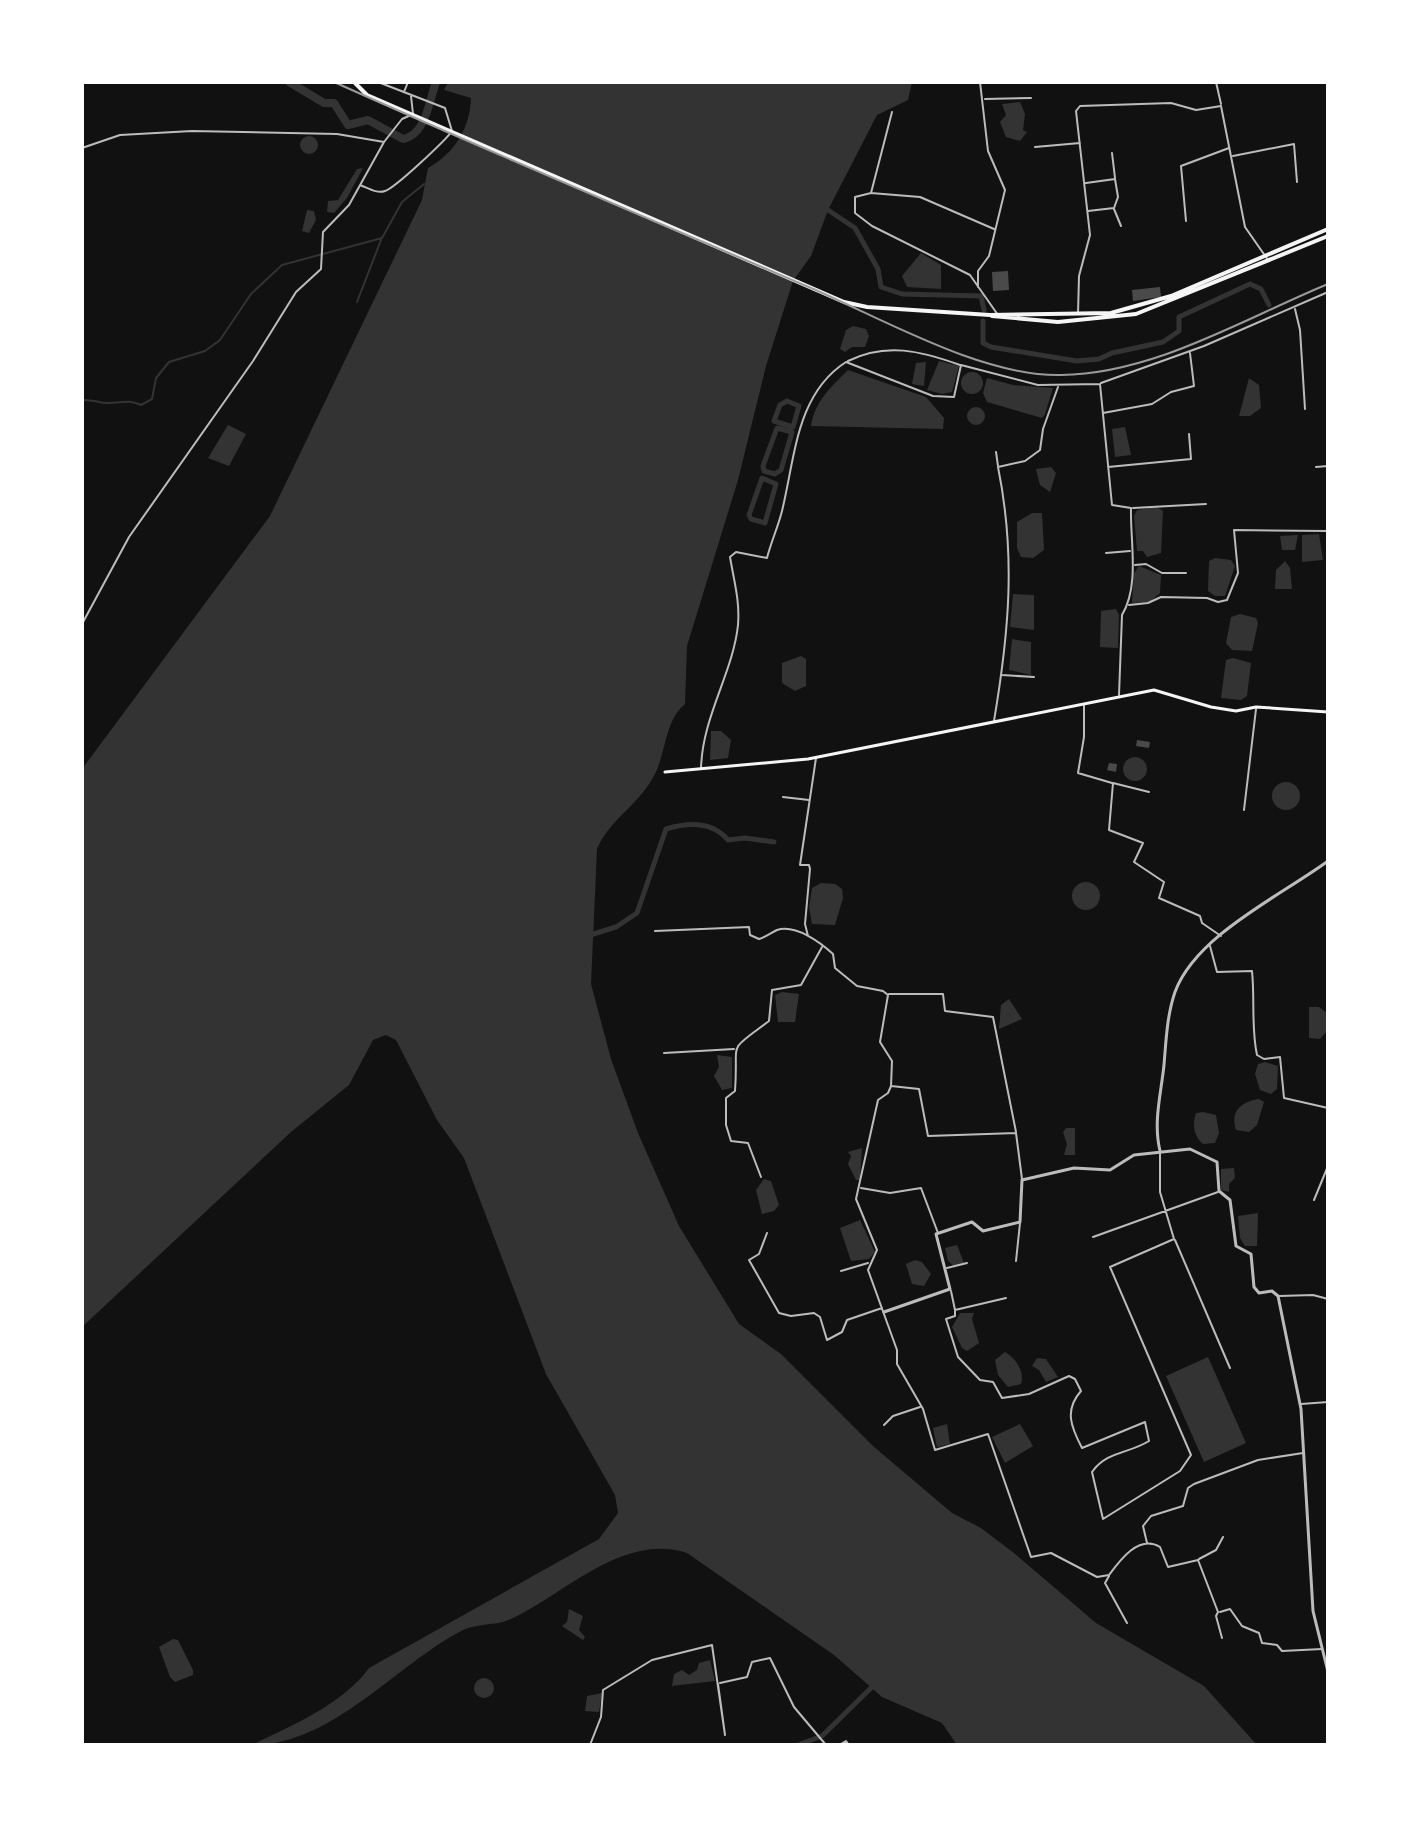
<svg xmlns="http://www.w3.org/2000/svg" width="1410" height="1827" font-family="Helvetica,sans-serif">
  <rect width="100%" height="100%" fill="#111"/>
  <!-- water -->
  <path fill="#333" d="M448,82H912L908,100L877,115L828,210L811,256L793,281L766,366L738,480L687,646L685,704C663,722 667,757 651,781C635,807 609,821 597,849L591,984L611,1059L638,1133L679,1226L739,1324L781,1354L873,1446L952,1513L981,1528L1014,1553L1096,1623L1204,1686L1257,1745H957L942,1723L882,1697L834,1655L687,1553C623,1532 565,1594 511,1619C496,1626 477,1623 463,1630C395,1665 333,1745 252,1745C292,1725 342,1705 369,1668L599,1539L618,1513L615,1495L546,1374L464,1158L437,1120L396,1040L386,1035L373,1040L349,1085L291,1132L82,1327V769L270,516L422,200L428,168C455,153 470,128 471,98L444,90Z
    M1020,102L1025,114L1023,130L1027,132L1020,141L1006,137L1000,122L1006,115L1002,104Z
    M300 145a9 9 0 1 1 18 0a9 9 0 1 1-18 0Z
    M363,168L347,198L334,213L327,212L328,201L338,200L357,169Z
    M307,210L314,211L316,220L309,233L302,231Z
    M921,253L941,265V289L907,287L902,276Z
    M853,326L866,329L869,336L865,347H852L845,352L840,349L846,330Z
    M939,361L959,366L952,392L942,394L927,390Z
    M926,362L924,386L912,384L916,363Z
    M848,370L926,397L944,418L943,429L811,426C815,401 830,388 848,370Z
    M961 383a11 11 0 1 1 22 0a11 11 0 1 1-22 0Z
    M987,378L1013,385L1053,388L1045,414L1042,418L987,402L983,393Z
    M1249,378L1259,385L1261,408L1250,416H1239Z
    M967 416a9 9 0 1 1 18 0a9 9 0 1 1-18 0Z
    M228,425L246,434L229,466L208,458Z
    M1125,427L1131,455L1115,457L1112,429Z
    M1051,467L1056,473L1050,492L1040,485L1036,469Z
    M1157,507L1163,511L1161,553L1147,557L1143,551H1137L1134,516L1137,510Z
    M1032,513H1042L1044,550L1033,558L1021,557L1017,548V522Z
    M1319,534L1323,560L1302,562V535Z
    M1298,535L1295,550H1282L1280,536Z
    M1215,558L1231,560L1235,566L1225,596H1215L1208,591L1209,561Z
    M1285,561L1290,568L1292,589H1275L1276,570Z
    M1139,566L1161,575L1160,593L1150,602L1132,603L1134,573Z
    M1013,594L1034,595V630L1010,627Z
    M1116,609L1119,615L1118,648L1100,647L1101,611Z
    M1240,614L1256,618L1258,623L1252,651L1232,650L1226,643L1231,617Z
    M1012,639L1031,642V675L1009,670Z
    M801,656L806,659V686L795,691L782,683V663Z
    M1233,658L1251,663L1247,696L1241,700L1221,698L1226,660Z
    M711,731H721L731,740L728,758L710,760Z
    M1123 769a12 12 0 1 1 24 0a12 12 0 1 1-24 0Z
    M1272 796a14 14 0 1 1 28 0a14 14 0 1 1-28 0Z
    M1072 896a14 14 0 1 1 28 0a14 14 0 1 1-28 0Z
    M821,883L835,884L842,889L843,898L835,925L812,924L809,907L812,888Z
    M782,992L799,994L795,1022H778L775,995Z
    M1009,999L1022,1019L999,1029L1001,1005Z
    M1309,1007H1319L1327,1013L1328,1030L1320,1039L1309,1038Z
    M717,1055L732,1057V1088L722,1090L714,1076L719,1067Z
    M1265,1062L1278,1066L1277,1089L1271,1094L1260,1090L1255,1074L1258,1064Z
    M1259,1099L1264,1102L1257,1125L1249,1132L1236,1130C1230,1111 1241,1102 1259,1099Z
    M1203,1112L1216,1115L1219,1133L1215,1143L1203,1144C1194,1137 1192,1124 1196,1113Z
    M1066,1128H1075V1155H1064L1067,1144L1063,1132Z
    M862,1148L860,1180H856L848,1164L851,1156L848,1152Z
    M1234,1168L1235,1178L1229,1184V1192L1221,1190V1169Z
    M764,1179L771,1181L779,1205L774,1211L762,1214L756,1190Z
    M1258,1213L1257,1246H1245L1240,1238L1238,1216Z
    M860,1220L875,1252L869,1259L851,1261L840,1228Z
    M957,1245L964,1263L954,1266L948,1261L945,1248Z
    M915,1260L922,1262L931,1274L924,1286L912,1284L906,1264Z
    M960,1313H974L972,1319L979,1343L967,1351L962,1348L952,1327Z
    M1005,1352C1016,1358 1025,1372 1021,1384L1008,1387L998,1375L995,1360Z
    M1208,1357L1246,1443L1204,1462L1166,1376Z
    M1037,1358L1046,1359L1058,1377L1046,1382L1039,1370L1032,1366Z
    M947,1424L950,1444L937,1447L933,1428Z
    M1020,1424L1033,1446L1005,1463L992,1437Z
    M569,1609L583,1616L579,1630L585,1637L583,1640L562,1626L567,1622Z
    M173,1639L178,1640L193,1670V1675L175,1682L170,1677L159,1647Z
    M710,1660L715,1681L672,1686L674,1674L682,1670L689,1675L697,1670L699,1663Z
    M474 1688a10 10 0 1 1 20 0a10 10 0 1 1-20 0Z
    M602,1693L599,1712L585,1711L587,1696Z"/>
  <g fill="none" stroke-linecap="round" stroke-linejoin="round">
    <!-- stream -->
    <path stroke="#333" stroke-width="2" d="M357,302L381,240
      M82,400C92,399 99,403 108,403C122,403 128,399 141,405L152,399L156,378L169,362L205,351L220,340L251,294L282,265L382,238L402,202L424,184"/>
    <!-- canal -->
    <path stroke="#333" stroke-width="5" d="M828,210L855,228L878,269L881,287L902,294L981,296L984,310
      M983,321V343L991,347L1077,361L1099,359L1112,353L1163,342L1179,331V317L1250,284L1261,289L1269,305
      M787,401L799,406L793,427L774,421L780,405Z
      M777,428L792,432L781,470L775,474L764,471L763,466Z
      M762,478L776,484L765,523L751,519L749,515Z
      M587,936L616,927L637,913L666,829C689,822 712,821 728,840L745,838L774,842
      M798,1745L822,1736L875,1684"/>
    <!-- river -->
    <path stroke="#333" stroke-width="8" d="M289,82L324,103H334L348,125L368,120L403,139C426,135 429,101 436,82"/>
  </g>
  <!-- building -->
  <path fill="#4a4a4a" d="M1008,271L1009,290L993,291L992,272Z
    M1160,287L1161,297L1133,301L1132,290Z
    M1137,740L1150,742L1149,748L1136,746Z
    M1109,763L1117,764L1116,772L1107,770Z"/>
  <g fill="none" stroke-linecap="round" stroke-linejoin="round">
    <!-- minor -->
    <path stroke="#bcbcbc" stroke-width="2" d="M1216,82L1221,104
      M404,92L408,82
      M985,99L1031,98
      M892,112L871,193L920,197L994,229
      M1035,147L1080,143
      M82,148L120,135L192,131L337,134L384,142L402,119L413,114L411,96
      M1112,153L1115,178
      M1233,156L1294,144L1297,182
      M1086,183L1115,179L1118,197L1114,208L1088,211
      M360,185C368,188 377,194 385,191C395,188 446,140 452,131L445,108L378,82
      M871,193L855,197V213L872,226L970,275L998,315
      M1114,209L1121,226
      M1186,221L1181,166L1229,148
      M978,287V271L989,256L1005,190L988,151L980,82
      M1295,309L1300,330L1305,409
      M1078,314L1079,276L1090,235L1076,111L1080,106L1171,103L1196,110L1221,106L1245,227L1268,260
      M848,361C886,342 921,351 960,365
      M1101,383L1204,346L1328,292
      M1103,413L1152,404L1171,392L1194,386L1190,353
      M996,452L998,466
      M1108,467L1191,459L1189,434
      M1316,467L1328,466
      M1133,508L1206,504
      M1106,553L1130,551
      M1135,565L1146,564L1162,573H1186
      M1129,605L1148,603L1161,597L1207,598L1218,602L1227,600L1238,573L1234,530L1328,531
      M82,624L129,537L253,361L296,292L321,269L323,232L349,205L384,142
      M1002,675L1034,677
      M1084,705V737L1078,773L1112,783
      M994,721C1009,632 1016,556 998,467L1025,461L1040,450L1043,429L1058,387
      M701,769C702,717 733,673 738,625C740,601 734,581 730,557L736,552L767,558C771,542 778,527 782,511C795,458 796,394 846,362L933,396L954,397L961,365L1038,385L1100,384L1112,505L1131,508C1130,541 1140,585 1122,615L1119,695
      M1149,792L1113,783L1109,830L1143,843L1134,862L1164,882L1159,898L1200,916L1202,923L1221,936
      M783,797L809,800
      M1244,810L1256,709
      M655,931L749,927L750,935L759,939C766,937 771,933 777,930C796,924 821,943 833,954L835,968L857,986L883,991L888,995L880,1042L892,1061L891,1086L919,1089L928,1136L1016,1133L1022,1179
      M808,936L805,924L810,869L809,865H800L816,758
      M1210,946L1217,972L1252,971C1255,1000 1251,1028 1257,1055L1264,1059L1280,1057L1284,1098L1328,1108
      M889,994H943L945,1011L993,1017L1016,1132
      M664,1053L734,1049
      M891,1086L888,1093L878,1100L856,1199L877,1250L868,1270L897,1350V1364L923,1409L935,1450L988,1434L1031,1557L1051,1553L1097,1577L1109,1575C1120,1560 1139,1534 1160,1547L1168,1567L1198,1560L1218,1612L1216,1616L1222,1638
      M761,1177L748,1143L731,1141L726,1125V1098L735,1091C739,1038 725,1054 769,1021L772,990L801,985L822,947
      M861,1188L890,1193L921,1188L938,1233
      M1314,1200L1328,1166
      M767,1233L759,1254L749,1260L779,1313L791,1316L814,1313L820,1317L827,1340L842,1332L847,1320L882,1308
      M1093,1237L1218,1192
      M1175,1240L1230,1368
      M1016,1261L1020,1223
      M947,1268L967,1263
      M841,1271L868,1263
      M951,1291L955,1310L1006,1298
      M1279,1296L1313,1295L1328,1299
      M955,1310V1316L946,1319L958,1357L980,1380L993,1382L1002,1398L1029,1394L1069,1376L1075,1379L1081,1391C1064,1410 1071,1427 1082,1448L1145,1422L1149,1441C1128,1454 1107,1451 1092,1472L1103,1519L1180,1471L1191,1455L1110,1267L1174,1239L1160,1192V1152
      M1301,1404L1328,1402
      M884,1425L893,1416L920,1407
      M1147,1543L1143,1526L1151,1516L1183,1506L1188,1488L1194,1484L1258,1460L1303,1453
      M1199,1559L1216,1550L1223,1537
      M1109,1576L1105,1583L1127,1623
      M1220,1612L1230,1609L1242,1626L1259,1633L1262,1643L1277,1645L1282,1651L1322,1649
      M720,1683L747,1677L752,1662L770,1658L794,1707L826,1745
      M590,1745L601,1717L603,1690L652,1660L712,1645L725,1735L718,1684
      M839,1745L846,1741L849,1745"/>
    <!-- tertiary -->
    <path stroke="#bcbcbc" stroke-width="3" d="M1160,1151C1153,1122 1161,1094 1164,1065C1166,1041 1167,1015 1175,992C1196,935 1282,895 1328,861
      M884,1312L950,1289L936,1234L972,1222L983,1231L1020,1222L1022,1180L1074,1168L1110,1170L1134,1155L1190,1149L1217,1162L1219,1191L1230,1200L1236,1246L1251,1254L1254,1287L1259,1293L1272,1291L1278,1296L1301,1409L1313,1611L1328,1672"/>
    <!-- secondary -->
    <path stroke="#f5f5f5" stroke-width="3" d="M665,772L808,759L1154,690L1211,707L1236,711L1256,707L1328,712"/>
    <!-- trunk -->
    <path stroke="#f5f5f5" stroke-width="4" d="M354,82L367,95L844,302L867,307L990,315L1111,313L1171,296L1328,229
      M992,316L1058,322L1136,314L1328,236"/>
    <!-- rail -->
    <path stroke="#9a9a9a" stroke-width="2" d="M334,82C492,153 652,220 811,288C883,319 983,377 1061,375C1154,374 1243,319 1328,284"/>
  </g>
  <!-- border -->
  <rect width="1410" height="1827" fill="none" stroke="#ffffff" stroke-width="168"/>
</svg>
